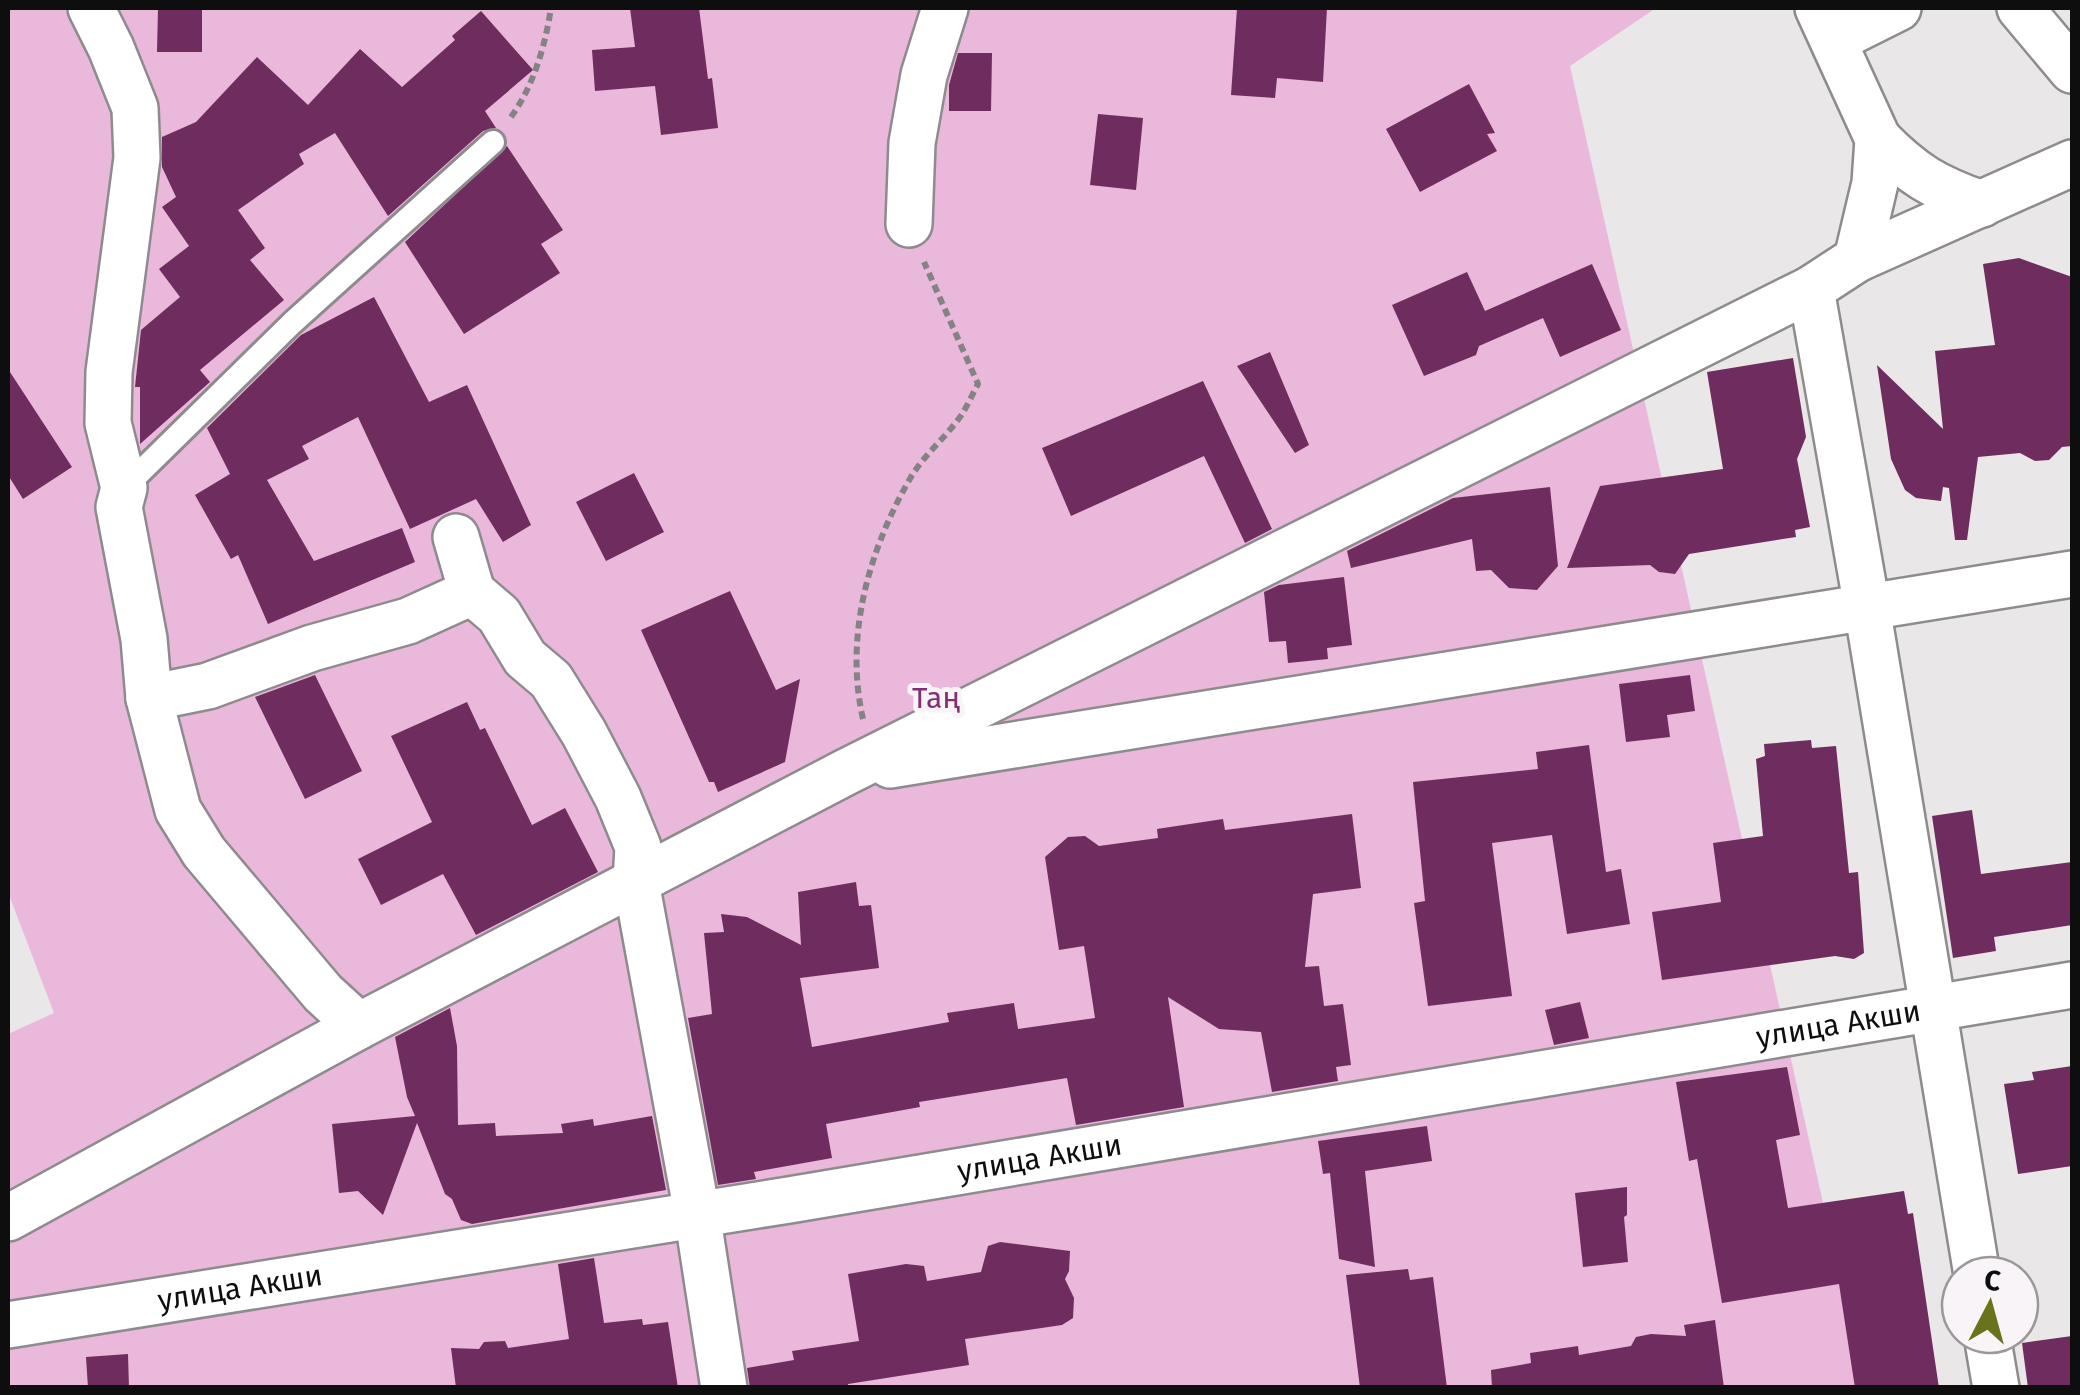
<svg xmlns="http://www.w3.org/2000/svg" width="2080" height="1395" font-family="'Fira Sans',sans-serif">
  <rect width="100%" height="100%" fill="#eae7e9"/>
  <!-- green -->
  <path fill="#eab8db" d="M8,8H1656L1570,66L1864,1387H8V1034L54,1013L8,892Z"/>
  <!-- building -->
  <path fill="#6e2c5f" d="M158,8H202V52H157Z
    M630,8H699L708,79L712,78L718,128L661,135L655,86L595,91L592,50L635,47Z
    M1237,8H1327L1323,82L1277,78L1275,98L1231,95Z
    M481,11L533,70L485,111L496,128L483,131L388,216L335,133L299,154L304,164L238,210L265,248L250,260L284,300L200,370L210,382L140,444V387H135L141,330L180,297L159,269L189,246L162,207L176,197L162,167V137L196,122L257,57L308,105L360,49L402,87L455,40L452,36Z
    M958,53H992L991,111H949V85Z
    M1469,84L1495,133L1487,134L1497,151L1420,192L1386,129Z
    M1098,114L1143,118L1136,190L1090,185Z
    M507,146L563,230L541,244L560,273L464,334L405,242Z
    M2019,258L2072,277V446L2062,447L2049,460L2035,461L2020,453L1978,457L1967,540H1955L1949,488L1943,487L1941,501L1916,498L1905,490L1891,459L1877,365L1943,429L1935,351L1995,345L1983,264Z
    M1592,264L1621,330L1560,357L1543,318L1479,346L1476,355L1424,376L1392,305L1467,272L1485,311Z
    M374,297L429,402L467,385L531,525L503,542L476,499L410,529L358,417L302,446L309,459L267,480L314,561L402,528L415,562L268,624L238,555L231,559L195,495L230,474L207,428L301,335Z
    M1270,352L1309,445L1295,453L1237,366Z
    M1793,358L1806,437L1797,459L1810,527L1795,530L1796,537L1689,554L1675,574L1659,572L1650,565L1567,568L1600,486L1723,469L1707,372Z
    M8,369L72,467L23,499L8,475Z
    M1203,381L1272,529L1245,543L1204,456L1071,516L1042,448Z
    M634,473L664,532L606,561L576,502Z
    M1550,487L1558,566L1537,590L1509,588L1491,570L1476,571L1472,539L1351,568L1347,551L1453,498Z
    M1344,577L1352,645L1327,648L1328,659L1288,663L1286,641L1269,642L1264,592L1279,585Z
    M730,591L776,690L800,679L785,762L718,792L714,782H709L641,630Z
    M315,675L362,771L305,799L255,697Z
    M1690,675L1695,711L1667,715L1670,737L1626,742L1619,684Z
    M467,702L480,730L485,728L532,825L565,808L598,872L476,935L443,874L381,905L358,859L432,822L391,736Z
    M1811,740L1812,748L1836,746L1849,873L1858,872L1864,953L1854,959L1835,956L1662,980L1652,912L1721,902L1713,843L1763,836L1756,759L1765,756L1764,744Z
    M1589,745L1606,872L1621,869L1630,924L1567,934L1552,835L1492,843L1512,996L1428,1006L1414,903L1425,901L1413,782L1538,769L1536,752Z
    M1972,810L1981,874L2072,862V925L1994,937L1996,951L1953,958L1932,816Z
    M1352,814L1361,888L1313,894L1305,967L1319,966L1324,1006L1343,1004L1351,1065L1336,1067L1338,1081L1272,1092L1261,1032L1219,1029L1168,997L1184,1107L1076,1125L1067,1078L919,1102L920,1107L826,1124L832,1158L754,1172L756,1179L718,1185L688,1018L712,1014L704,933L724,932L721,914L747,917L801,945L798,892L856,882L859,906L871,905L879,968L800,978L812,1047L949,1022L947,1013L1014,1003L1018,1029L1095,1018L1084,946L1059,950L1045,857L1068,837L1085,836L1099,846L1158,838L1157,829L1223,819L1225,830Z
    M1580,1002L1589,1038L1554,1045L1545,1010Z
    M450,1008L457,1046L458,1125L495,1123L496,1136L563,1133L561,1124L593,1119L594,1126L652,1116L666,1190L472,1224L461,1220L452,1199L445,1194L417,1123L383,1215L358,1191L339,1193L332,1124L415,1116L407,1097L395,1037Z
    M2072,1066V1166L2018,1174L2004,1084L2034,1080L2032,1072Z
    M1787,1067L1800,1135L1776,1140L1788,1208L1904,1191L1908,1214L1913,1213L1939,1388H1855L1839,1284L1722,1303L1697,1159L1689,1161L1676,1082Z
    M1427,1126L1432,1161L1365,1171L1375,1267L1339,1259L1330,1173L1323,1174L1318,1141Z
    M1627,1187V1215L1624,1217L1628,1262L1583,1267L1575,1193Z
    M1000,1242L1070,1251L1069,1271L1065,1279L1074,1298L1073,1318L1062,1325L965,1339L969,1365L848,1384V1388H750L747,1368L794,1360L792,1351L859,1341L848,1274L906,1264L924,1266L927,1281L981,1272L988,1246Z
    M594,1258L604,1323L642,1319L643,1325L668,1322L678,1388H456L451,1348L479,1349L484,1342L505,1341L508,1348L569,1339L558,1264Z
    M1408,1269L1410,1280L1433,1277L1447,1388H1360L1346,1275Z
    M1715,1320L1724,1388H1492L1491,1370L1531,1363L1530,1353L1578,1346L1579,1355L1631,1346L1636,1337L1651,1334L1686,1336L1684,1325Z
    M2072,1336V1388H2028L2022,1343Z
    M128,1354L129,1388H88L86,1357Z"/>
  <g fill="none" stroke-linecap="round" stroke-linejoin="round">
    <defs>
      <path id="service" d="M124,488L292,323L493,142"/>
      <g id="minor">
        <path d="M91,8L111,48L135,108L137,158L109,372L108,423L124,488L119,507L144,639L149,698L178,810L204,852L323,993L359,1026"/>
        <path d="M1818,8L1878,139L1875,183L1857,259"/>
        <path d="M2020,8L2072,70"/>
        <path d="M1834,40L1898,8"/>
        <path d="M1878,139C1912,174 1935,188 1982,204"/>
        <path d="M909,224L912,143L924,75L945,8"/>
        <path d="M1811,289L1867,607L1977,1275"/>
        <path d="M456,537L472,592"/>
        <path d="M149,698L208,686L312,648L408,621L472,592L499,615L525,658L551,680L584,733L618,798L638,847L636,882L697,1213L724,1388"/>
        <path d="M890,765L2072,574"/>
        <path d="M8,1218L359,1026L846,772L1811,289L1857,259L2072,163"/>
        <path id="s1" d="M8,1325L789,1200L2072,985"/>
        <path d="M1987,1335L1996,1388"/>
      </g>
    </defs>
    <!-- service casing -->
    <use href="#service" stroke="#8e8b8d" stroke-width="28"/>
    <!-- minor casing -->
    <use href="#minor" stroke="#8e8b8d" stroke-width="50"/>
    <!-- path -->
    <path stroke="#858284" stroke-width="6" stroke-dasharray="8 5" stroke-linecap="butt" d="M511,117C534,85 545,46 551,8
      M863,719C844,636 869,549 911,477C924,455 945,438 960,417C967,407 972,395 978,384L924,262"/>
    <!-- service -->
    <use href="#service" stroke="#fff" stroke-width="22"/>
    <!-- minor -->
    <use href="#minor" stroke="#fff" stroke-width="45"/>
  </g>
  <g text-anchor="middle" stroke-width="10" stroke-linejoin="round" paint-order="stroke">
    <!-- park labels -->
    <g font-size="30" fill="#852f73" stroke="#f8f4f7">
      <text x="936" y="708">Таң</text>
    </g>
    <!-- street labels -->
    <g font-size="30" fill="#0f0e0f" stroke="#f8f4f7">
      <text dy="10" stroke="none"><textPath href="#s1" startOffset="1855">улица Акши</textPath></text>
      <text dy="10" stroke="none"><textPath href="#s1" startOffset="1045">улица Акши</textPath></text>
      <text dy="10" stroke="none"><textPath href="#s1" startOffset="235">улица Акши</textPath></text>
    </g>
  </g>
  <!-- border -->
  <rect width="2080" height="1395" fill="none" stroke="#0f0e0f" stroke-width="20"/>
  <!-- north arrow -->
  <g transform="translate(1990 1305) rotate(6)"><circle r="48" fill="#f8f4f7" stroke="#9b989a" stroke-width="2.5"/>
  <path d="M0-8L18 38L0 25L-18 38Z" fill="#69731c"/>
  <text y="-15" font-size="28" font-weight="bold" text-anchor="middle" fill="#0f0e0f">С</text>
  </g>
</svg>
